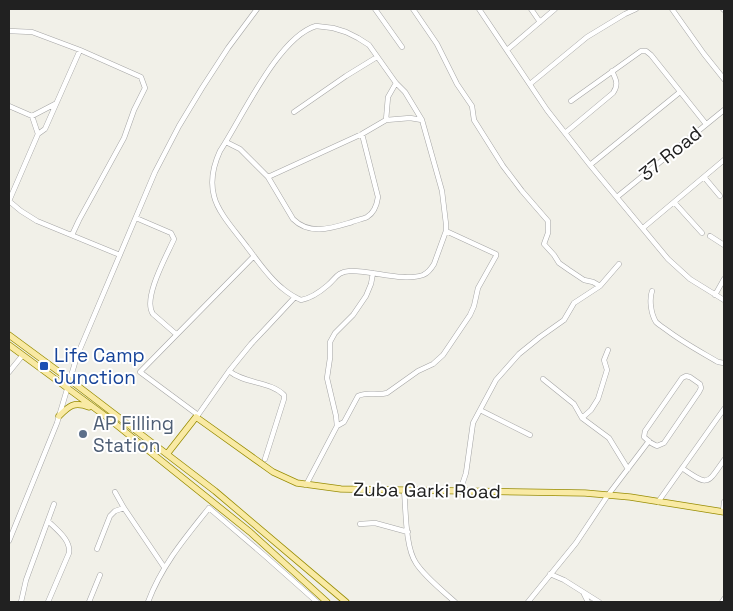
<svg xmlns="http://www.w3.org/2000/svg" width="733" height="611" font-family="'Space Grotesk',sans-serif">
  <rect width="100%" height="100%" fill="#f1f0e8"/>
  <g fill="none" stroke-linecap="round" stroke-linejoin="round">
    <defs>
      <path id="minor" d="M375,9L402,47
        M413,9L437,44L457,84L472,106L474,120L503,166L522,191L548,221V233L544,244L554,255L559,263L569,270L584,280L593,282L600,286L574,303L564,320L540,337L519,354L496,380L473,423L466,473L460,491
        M479,9L547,110L590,165L668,259L690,279L724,300
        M531,9L540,22
        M672,9L704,54L724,79
        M723,9L724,10
        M316,26L333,28L346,32L358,38L369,45L396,83L405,92L422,120L442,191L446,224V231L434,264C431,269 428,273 423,275C403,282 371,270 350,271C337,272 336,278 328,285C320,292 312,298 301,300C294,297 288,293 282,288C268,277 258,261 247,247C236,232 218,213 214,196C210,181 214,164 220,151C242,118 278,37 316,26Z
        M9,31L32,32L80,50L141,77L145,88L134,110L124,138L79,220L72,235
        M507,50L555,9
        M530,84L587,37L625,14L636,9
        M571,101L641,51H646L651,55L706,124
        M9,106L32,116L38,134
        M294,112L346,76L377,57
        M32,116L55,104
        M386,120L410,118L422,120
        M565,133L613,93C619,84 616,80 612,71
        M226,142L240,149L268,177L293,219C310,236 332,228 352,222C357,220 363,219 367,217C374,213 377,204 378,197L362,134
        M590,165L680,92
        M268,177L362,134L386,120L388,97L396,83
        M704,177L720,196
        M617,197L724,110
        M9,201L38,134L45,129L80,50
        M9,201L21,211L37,221L120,255
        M674,202L702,233
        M136,218L171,233L174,239C167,255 142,299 153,314L176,334
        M643,228L724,160
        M710,236L724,245
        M600,286L619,264
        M652,291C649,300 651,314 656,322C659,325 664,328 668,331C684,343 701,352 718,362L724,363
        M715,295L724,279
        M229,371C245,384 270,381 284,395V399L265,459
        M9,372L22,356
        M686,376L690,377L700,384L701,388L699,392L664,443L657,446C652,444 648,441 644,437L645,431L682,378Z
        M543,379L574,404L582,418L609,438L628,469
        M480,410L530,435
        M198,415L229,371L251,344L267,327L295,297
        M196,417L198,415L140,372L254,256
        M582,418L591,410L598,399L607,370L604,360L608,350
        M337,426L344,422L358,396C368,391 377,396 387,393L418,371L433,364L443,355L470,315L474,306L478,288L496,256V254L446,231
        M682,468C709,487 707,484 724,460
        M306,485L337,426L336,416L327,378L330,358V342L335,333L353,315L366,296L371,284L373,273
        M404,490C406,509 405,547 416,563C424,576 444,592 455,602
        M115,492L124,508L164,567
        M658,502L724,409
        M209,508L264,555L317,602
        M723,512L724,502
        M48,521C57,530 71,540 69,553L48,602
        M360,524L375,523L408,532
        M9,541L57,423L77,356L155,172L179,126L202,88L228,48L257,9
        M97,549L110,516L115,511L124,508
        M550,574L564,580L599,602
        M584,594L588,602
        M21,602L26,580L54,504
        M89,602L100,575
        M148,602C162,565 185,538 209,508
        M528,602L576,543L608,495L649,441
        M722,602L724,599"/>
      <path id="major" d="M9,335L70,380L215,491L346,602
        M9,345L108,418L250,532L327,602
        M59,416C69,406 74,401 89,407
        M167,454L196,417L273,472L297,483L341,489L585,493L630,497L724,512"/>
    </defs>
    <!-- minor casing -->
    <use href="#minor" stroke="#a5a5a5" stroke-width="5.5"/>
    <!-- major casing -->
    <use href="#major" stroke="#998d05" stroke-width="7"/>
    <!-- minor -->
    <use href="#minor" stroke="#fff" stroke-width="4.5"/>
    <!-- major -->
    <use href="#major" stroke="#f9eaa4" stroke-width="5.5"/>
  </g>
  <!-- markers -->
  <rect fill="#1a4fb4" stroke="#fff" stroke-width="2" x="39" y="361" width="10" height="10" rx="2.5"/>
  <circle fill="#5c6f8a" stroke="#fff" stroke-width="2" cx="83" cy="434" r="5"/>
  <g text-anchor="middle" stroke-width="4" stroke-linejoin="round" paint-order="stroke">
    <!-- street labels -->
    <g font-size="19" fill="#212121" stroke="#fff">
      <text transform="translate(670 153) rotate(-39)" y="7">37 Road</text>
      <text transform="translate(427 490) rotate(1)" y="7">Zuba Garki Road</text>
    </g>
    <!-- transit labels -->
    <g font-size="19" fill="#164399" stroke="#fff" text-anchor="start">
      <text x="54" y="362">Life Camp<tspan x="54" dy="22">Junction</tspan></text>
    </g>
    <!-- service labels -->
    <g font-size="19" fill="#4e5e75" stroke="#fff" text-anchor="start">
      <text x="93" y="430">AP Filling<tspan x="93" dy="22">Station</tspan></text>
    </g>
  </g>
  <!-- border -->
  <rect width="733" height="611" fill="none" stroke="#212121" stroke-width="20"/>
</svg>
